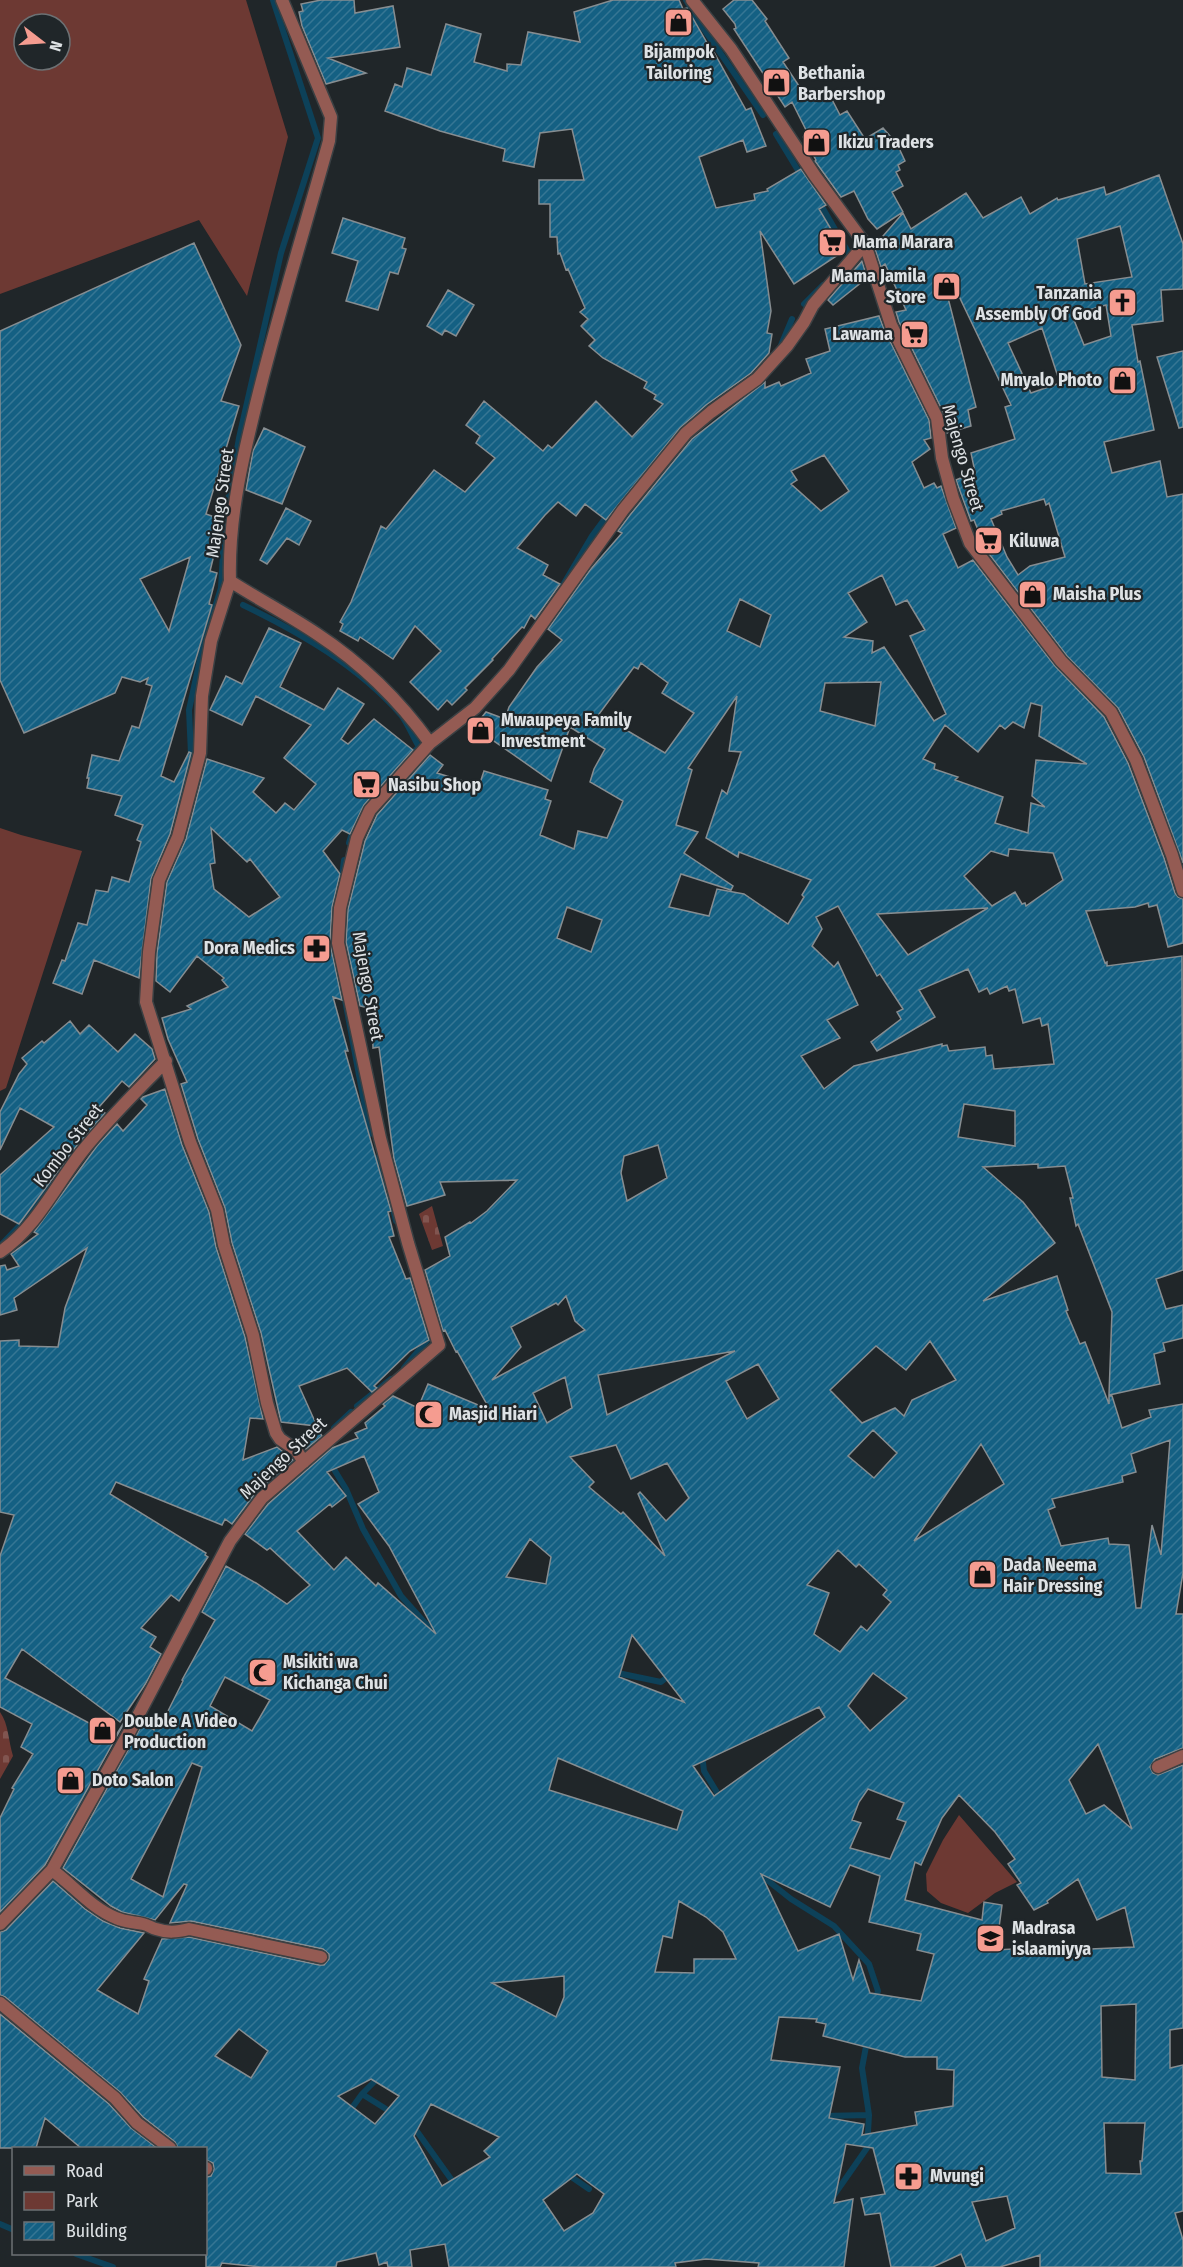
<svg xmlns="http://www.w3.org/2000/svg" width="1183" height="2267" font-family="'Fira Sans Condensed',sans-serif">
  <defs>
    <pattern id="cemetery-stones" width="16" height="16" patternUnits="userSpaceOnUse" patternTransform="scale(1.5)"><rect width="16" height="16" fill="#6d3933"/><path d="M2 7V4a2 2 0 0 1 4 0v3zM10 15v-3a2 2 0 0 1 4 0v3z" fill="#815550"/></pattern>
    <pattern id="building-hatch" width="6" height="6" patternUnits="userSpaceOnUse" patternTransform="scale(1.5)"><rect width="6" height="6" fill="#146083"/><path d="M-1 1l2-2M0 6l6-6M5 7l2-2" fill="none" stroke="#367694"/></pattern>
  </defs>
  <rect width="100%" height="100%" fill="#202629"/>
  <!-- cemetery -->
  <path fill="url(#cemetery-stones)" d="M432,1206L443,1246L432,1250L419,1214Z
    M0,1712C9,1725 8,1740 13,1756L0,1779Z"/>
  <!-- green -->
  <path fill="#6d3933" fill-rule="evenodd" d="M0,0H246L288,137L247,296L199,220L0,294ZM24,24H60V60H24Z
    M0,828L21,835L82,851L6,1088L0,1091Z
    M959,1815L1017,1882L995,1893L968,1913L941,1903L927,1891L926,1874L943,1840Z"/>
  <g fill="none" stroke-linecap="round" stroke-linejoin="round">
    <!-- stream -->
    <path stroke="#0d4159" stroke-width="6" d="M686,0L699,22L763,115
      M776,134L802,177
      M818,200L851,257L849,258
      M804,304L823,285
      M779,350L792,319
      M694,419L705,407
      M637,482L655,462
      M563,585L592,536L609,513
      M243,605C301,633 358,666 401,715C408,724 413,737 419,747L393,772L357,817L349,843
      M176,814L191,754L189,710L202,650L221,588L225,517L239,438L281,253L318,138L273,0
      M342,877L344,860
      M345,1000L370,1134
      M377,1158L387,1186
      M390,1196L396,1221
      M2,1244L21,1224L50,1185
      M404,1368L430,1337L426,1323
      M357,1406L391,1379
      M334,1428L351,1412
      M324,1453L346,1489L363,1529L401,1596L426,1624L439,1634
      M245,1512L255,1496L292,1464
      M613,1672L661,1682L671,1674
      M702,1754L704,1771L721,1799
      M54,1855L61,1839L90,1790
      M757,1872L791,1899L834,1926L869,1964L878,1991L875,2001
      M0,1914L34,1881
      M362,2094L394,2114
      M349,2112L362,2094L379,2077
      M822,2116L869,2115
      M412,2127L416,2130L456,2186
      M570,2172L573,2178L589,2189
      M832,2198L867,2148L869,2115L862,2068L867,2041
      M0,2224L14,2230
      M76,2254L113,2267"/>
  </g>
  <!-- building -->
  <path fill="url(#building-hatch)" stroke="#868d91" stroke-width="1.5" fill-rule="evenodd" d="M321,0H354L355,13L393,6L400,47L328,58L366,73L326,84L302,26L299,12L303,11L301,4Z
    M613,0H679L683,9L687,8L710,48L711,47L746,110L751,108L766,146L747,152L743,140L699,157L716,208L755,200L754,194L768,191L767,189L801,169L826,205L819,209L844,251L794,284L760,231L771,311L767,333L772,334L769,353L751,373L706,405L680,428L606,520L585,504L576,516L558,502L545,515L517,548L548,565L543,575L560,584L535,619L531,615L524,628L522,627L492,659L493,660L465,688L467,690L452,705L447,700L438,710L410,682L441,651L415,626L393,659L360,637L358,641L340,631L343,624L340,622L351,602L381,526L386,529L434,470L465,492L495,458L476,443L480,436L466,425L484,401L543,451L548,445L552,448L596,401L632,437L663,404L654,399L656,395L644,388L647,382L603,358L589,346L595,340L581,326L588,319L580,312L585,308L568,269L566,270L560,253L558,254L557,237H550V204H539V180H584L572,129L540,133L534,167L503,161L505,149L440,131L385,111L395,84L402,87L407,68L431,75L446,24L481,34L474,62L507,71V64L521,65L528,32L580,42L574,12Z
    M734,0H752L767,19L765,21L789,58L783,62L807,98L826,88L840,115L847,111L865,139L883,128L897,144L905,161L898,165L900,170L896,172L903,186L892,192L903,212L877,229L868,219L854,191L841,197L815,161L816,160L803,137L808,134L792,102L785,107L734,29L736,28L735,24L723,9Z
    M1159,175L1183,244V289L1161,290L1163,321L1132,325L1138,362L1140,361L1154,430L1104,442L1112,473L1160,461L1167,497L1183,494V863L1144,757L1118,708L1067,656L986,550L974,520L971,521L956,480L975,472L971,453L1015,439L1005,407L1011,405L956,290L947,294L976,407L968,410L971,426L947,433L944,414L899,322L896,312L906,310L885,264L881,267L875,249L888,242L883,236L903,213L911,229L966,193L983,218L1021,197L1030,214L1057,198L1058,200L1104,187L1106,195ZM1120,226L1132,277L1085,284L1077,239ZM1106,305L1111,336L1084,345L1072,315ZM1042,328L1060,383L1031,393L1008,343ZM1044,499L1046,505L1049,503L1065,557L1030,566L1018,575L1007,557L991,519L1002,514L1001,511Z
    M343,218L405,238L402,248L406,249L398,274L390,272L378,310L346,301L358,261L332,253Z
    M194,243L241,345L221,401L239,406L206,514L220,519L211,554L214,555L210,571L217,573L209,604L212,605L161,776L174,782L189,752L191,753L170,834L151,879L139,978L94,960L82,994L53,983L62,960L65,961L78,923L87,925L96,890L108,892L112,877L129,882L141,842L137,840L143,825L115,815L122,796L87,788L89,778H87L92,755L119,761L132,726L139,728L152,686L146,684L148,678L140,682L122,677L115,693L24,733L0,680V331ZM190,557L169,631L140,579Z
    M862,261L867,278L833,305L828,300Z
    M448,290L474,305L456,336L445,330L442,335L427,326Z
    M879,316L884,329L929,420L931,438L924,440L930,449L912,462L924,488L934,483L937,488L941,486L956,528L943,534L958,568L973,560L1055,666L1104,717L1128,763L1164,858L1175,893L1178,897L1183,899V943L1168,947L1157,905L1149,907L1148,903L1135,907L1086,911L1105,963L1107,962V966L1182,956L1183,1270L1156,1279L1166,1309L1183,1305V1338L1163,1343L1165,1351L1154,1354L1160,1384L1109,1395L1112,1312L1078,1224L1076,1226L1070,1198H1073L1065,1166L1038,1168V1164L983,1167L1023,1202L1055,1243L983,1301L1057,1276L1068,1310L1066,1311L1080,1344L1085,1342L1109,1404V1396H1112L1122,1428L1151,1417L1149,1410L1183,1404V1573L1176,1614H1183V1748L1155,1759L1150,1767L1153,1773L1158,1775L1183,1765V2028L1170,2030V2068L1183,2065V2211L1175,2213L1183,2240V2267H1040V2255L1000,2267H966L961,2254L933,2267H891L880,2213L865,2215L861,2198L885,2194L873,2148L846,2144L834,2203L853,2199L844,2267H758L759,2263L706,2259L675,2263L676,2267H449L445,2244L410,2250L412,2267H388L387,2262L379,2265L376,2253L337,2262L336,2267H261L222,2263L220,2267H206V2177L211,2176L214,2169L213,2163L206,2160V2148H178L175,2142L143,2117L120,2092L5,1997L0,1995V1932L6,1930L53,1881L85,1909L103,1921L120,1928L144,1933L97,1990L138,2014L149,1981L144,1979L162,1939L189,1937L319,1965H324L329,1959V1954L323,1949L191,1921L170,1923L187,1885L184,1884L155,1920L122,1912L111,1906L63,1868L143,1723L154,1730L159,1719L163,1721L183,1681L182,1680L215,1620L202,1612L226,1566L256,1583L287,1604L310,1585L270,1548L267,1550L245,1534L268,1504L332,1448L358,1438L355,1433L367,1428L365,1423L385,1406L383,1404L393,1396L418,1408L428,1384L490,1410L457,1351L456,1352L445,1330L443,1331L425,1270L450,1256L445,1237L470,1222L471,1223L487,1211L517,1180L440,1182L445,1195L407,1206L394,1159L379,1047L373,1048L372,1009L360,1006L346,942L348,909L365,841L377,815L430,755L443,765L437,773L479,786L484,771L548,790L545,799L551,801L540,835L574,849L578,831L607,838L623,801L590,782L594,769L605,749L570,727L551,781L474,727L486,712L505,719L509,707L537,667L562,640L548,629L590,570L622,533L618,531L630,515L692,439L765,382V388L779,382L781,386L811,373L806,359L830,351L825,329ZM824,455L849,491L821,511L791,484L797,480L791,471ZM882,575L896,605L907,600L925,630L910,636L946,714L934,721L884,647L872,653L873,641L844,637L867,622L848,593ZM740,599L771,615L760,647L727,631ZM641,663L668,683L662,693L694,713L665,753L599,714L634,667L638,669ZM881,682L875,726L820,711L825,683ZM737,696L729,751L741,752L727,794L722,790L706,838L738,857L739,852L811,880L802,895L804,897L788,924L744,894L717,889L709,916L669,907L681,874L731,890L733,886L684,853L698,832L676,825L692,770L688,768ZM1031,703L1042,706L1039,736L1087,764L1036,760L1032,796L1045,807L1031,803L1028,833L995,823L1003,797L955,780L958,777L934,769L935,764L923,759L945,725L978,752L1000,725L1005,729L1013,722L1024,728ZM1009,849L1053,853L1063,880L1026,906L1025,903L1022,904L1015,892L992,906L964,876L991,851L1008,856ZM838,906L877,976L880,974L903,1009L897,1012L901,1019L871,1042L877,1051L935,1017L919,990L968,969L979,992L987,988L990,994L1007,986L1009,991L1015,989L1023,1023L1040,1018L1042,1026L1048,1024L1054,1064L994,1069L992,1055L986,1056L985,1047L949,1051L947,1045L942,1046V1044L854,1066L824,1089L801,1056L840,1038L827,1020L858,1005L838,962L834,967L812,946L822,929L816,917ZM567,907L602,920L591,952L557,938ZM988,908L908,955L877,914ZM964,1104L1015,1111V1146L958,1137ZM658,1145L667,1178L627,1201L621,1173L624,1156ZM566,1296L575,1321L585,1330L492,1380L521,1347L511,1327L556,1303L558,1305ZM930,1341L956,1380L912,1400L904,1416L895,1408L862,1423L830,1390L876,1346L906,1370ZM735,1351L607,1415L598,1375ZM758,1364L779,1399L747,1419L726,1381ZM565,1377L572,1408L547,1423L533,1393ZM873,1430L897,1453L874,1478L848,1456ZM1170,1440L1161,1555L1152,1525L1141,1608H1136L1129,1545L1109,1544L1108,1538L1061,1546L1048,1510L1055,1507L1052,1499L1123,1482L1122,1476L1136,1472L1131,1454ZM981,1444L1004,1484L914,1541ZM616,1445L631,1479L667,1463L689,1498L666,1521L640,1492L638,1494L665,1556L623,1512L621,1514L589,1487L594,1482L570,1457ZM364,1456L379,1492L358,1504L389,1546L436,1634L378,1583L376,1586L346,1557L334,1570L297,1531L330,1504L332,1507L346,1496L327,1472ZM530,1539L551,1557L546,1584L506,1577ZM838,1550L856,1567L859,1564L887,1590L883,1595L891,1602L867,1631L861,1626L840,1652L814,1634L829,1593L807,1585ZM632,1635L684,1702L619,1677ZM873,1673L907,1698L870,1731L848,1706ZM225,1677L270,1700L252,1731L210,1706ZM819,1707L825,1717L714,1796L693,1766ZM1098,1744L1118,1793L1132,1829L1104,1805L1086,1814L1069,1780ZM558,1758L683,1811L677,1830L549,1790ZM192,1763L202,1767L163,1897L131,1879ZM868,1789L904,1803L897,1819L906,1822L890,1859L850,1848L861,1823L852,1820L859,1802ZM959,1795L995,1832L1015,1859L1008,1864L1021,1883L1017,1885L1034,1910L1048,1903L1047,1901L1078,1879L1097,1920L1125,1907L1134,1947L1025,1952L1030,1948L996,1950L1002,1905L984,1902L982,1920L905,1900L915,1862L921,1865L942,1818ZM850,1865L880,1876L869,1922L921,1934L917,1950L934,1954L921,2001L870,1993L859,1960L853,1980L839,1934L798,1951L761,1874L830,1907ZM679,1901L706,1917L723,1932L736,1959H694V1973L655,1972L663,1936L672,1938ZM564,1976V1997L556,2017L492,1983ZM1136,2004L1135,2080L1102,2077L1101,2006ZM779,2017L817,2019L816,2022L826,2024L823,2036L905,2057H937V2069L954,2070L953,2106L915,2112L917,2125L862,2135L864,2124L829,2118L840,2067L771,2060ZM239,2029L268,2051L251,2078L215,2056ZM371,2079L399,2096L375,2124L338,2096ZM431,2104L499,2137L484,2151L490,2157L442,2186L414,2136ZM1104,2123H1145L1142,2161H1140L1141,2174L1106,2173ZM577,2174L604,2194L593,2213L564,2231L543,2200ZM1007,2196L1015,2228L986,2241L972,2202Z
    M1183,351V427L1179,428L1157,357Z
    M264,428L305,447L282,504L246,490L253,451Z
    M286,508L311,521L299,545L287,538L267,564L260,560Z
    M269,628L301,643L280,687L324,710L338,688L364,704L341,739L348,744L374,719L413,750L364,805L350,834L342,830L323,851L340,874L332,907L330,943L342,1000L333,997L348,1051H345L391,1211L388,1212L394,1236L389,1237L406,1279L410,1278L429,1340L410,1351L374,1386L377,1388L372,1392L347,1368L299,1386L317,1426L281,1422L261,1333L232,1243L225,1208L198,1139L181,1084L187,1082L168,1039L162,1018L191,1009L187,1006L228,987L222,980L224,978L197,956L170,992L156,981L157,953L167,882L186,839L207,759L264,778L253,792L276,813L285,803L294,810L316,784L284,758L311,725L256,696L242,725L210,710L226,676L242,684ZM211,828L247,862L250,859L280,897L249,917L214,889L210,864L215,863Z
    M70,1021L80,1034L89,1025L118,1052L135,1034L152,1049L155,1059L129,1087L122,1081L99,1107L105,1113L75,1148L19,1224L0,1214V1175L54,1127L20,1108L0,1150V1112L19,1074L27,1064L22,1058L42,1041L44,1043Z
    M165,1089L182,1145L209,1212L216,1247L245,1337L263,1419L250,1418L243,1460L277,1447L293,1460L256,1492L232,1524L225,1519L222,1525L116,1482L110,1494L206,1553L205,1555L208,1557L179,1601L171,1595L141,1628L156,1637L150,1647L161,1654L146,1683L120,1722L22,1649L5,1678L115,1737L128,1716L45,1865L0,1912V1818L14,1789L12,1788L33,1754L21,1747L32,1724L0,1707V1556L14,1515L0,1512V1341L19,1340V1346L58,1347L65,1308L87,1248L14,1298L17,1310L0,1315V1266L5,1265L7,1270L19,1266L11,1254L38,1234L34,1232L97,1146L117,1124L123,1131L147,1105L141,1099L143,1097Z
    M319,1431L322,1436L306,1449L295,1440Z
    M0,2014L109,2104L131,2128L157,2148H81L45,2118L36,2148H0Z"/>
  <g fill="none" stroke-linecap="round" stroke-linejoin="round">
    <defs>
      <path id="street" d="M692,0L731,49L815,176L865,244L891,325L937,418L942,458L953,498L970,543L1061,661L1111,712L1136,760L1172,855L1183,891
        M230,581L211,641L202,696L200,753L178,837L159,880L149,952L146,1002L190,1142L217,1210L224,1245L253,1335L267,1403L276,1433L280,1439L296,1450L304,1462
        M430,743L475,708L509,670L623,510L686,433L711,412L757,379L787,346L804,322L813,305L865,244
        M0,1252C35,1229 56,1185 81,1153C107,1120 137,1091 166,1061
        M1158,1767L1183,1756
        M52,1870C73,1885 91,1908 116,1918C125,1922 134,1922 143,1924C148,1925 152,1928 156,1929C168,1933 177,1932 189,1929L321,1957
        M0,1924L52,1870L131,1729L230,1541L262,1498L439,1345L408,1243L380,1138L338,943L340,908L357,838L370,810L430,743C399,700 361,663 317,634C289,615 258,599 230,581C228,515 244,452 260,388C281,305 306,224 329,141L331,117L282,0
        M0,2003L115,2098L137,2123L170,2148
        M206,2168V2169"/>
    </defs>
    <!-- street casing -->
    <use href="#street" stroke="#3b4043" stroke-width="15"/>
    <!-- street -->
    <use href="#street" stroke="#945b53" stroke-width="12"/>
  </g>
  <!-- icons -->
  <defs>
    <symbol id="shop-square" viewBox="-11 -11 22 22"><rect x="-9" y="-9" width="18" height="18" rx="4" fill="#f59c90" stroke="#202629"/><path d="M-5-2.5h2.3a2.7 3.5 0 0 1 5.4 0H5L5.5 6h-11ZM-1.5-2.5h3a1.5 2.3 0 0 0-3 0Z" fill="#111"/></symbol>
    <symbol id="supermarket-square" viewBox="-11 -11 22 22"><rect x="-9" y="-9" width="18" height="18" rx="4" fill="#f59c90" stroke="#202629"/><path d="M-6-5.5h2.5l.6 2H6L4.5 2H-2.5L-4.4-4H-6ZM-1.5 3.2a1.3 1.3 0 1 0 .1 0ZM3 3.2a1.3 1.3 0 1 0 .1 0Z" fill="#111"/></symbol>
    <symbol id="church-square" viewBox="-11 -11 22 22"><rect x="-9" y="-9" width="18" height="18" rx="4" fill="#f59c90" stroke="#202629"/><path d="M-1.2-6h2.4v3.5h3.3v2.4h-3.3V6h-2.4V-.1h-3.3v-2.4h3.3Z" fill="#111"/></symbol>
    <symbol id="pharmacy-square" viewBox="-11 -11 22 22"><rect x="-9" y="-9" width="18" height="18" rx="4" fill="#f59c90" stroke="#202629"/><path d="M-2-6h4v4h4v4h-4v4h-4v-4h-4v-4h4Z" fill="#111"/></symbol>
    <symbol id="mosque-square" viewBox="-11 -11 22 22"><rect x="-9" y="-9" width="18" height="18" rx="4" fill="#f59c90" stroke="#202629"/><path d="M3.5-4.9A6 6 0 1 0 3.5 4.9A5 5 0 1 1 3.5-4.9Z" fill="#111"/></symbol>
    <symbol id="school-square" viewBox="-11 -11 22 22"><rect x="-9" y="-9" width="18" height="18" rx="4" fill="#f59c90" stroke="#202629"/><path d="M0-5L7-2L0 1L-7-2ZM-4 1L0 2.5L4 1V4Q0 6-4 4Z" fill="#111"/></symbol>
  </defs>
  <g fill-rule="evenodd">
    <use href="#shop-square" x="662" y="6" width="33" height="33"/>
    <use href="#shop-square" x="760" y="66" width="33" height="33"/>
    <use href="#shop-square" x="800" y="126" width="33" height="33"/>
    <use href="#supermarket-square" x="816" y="226" width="33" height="33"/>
    <use href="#shop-square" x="930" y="270" width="33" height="33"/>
    <use href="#church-square" x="1106" y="286" width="33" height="33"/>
    <use href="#supermarket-square" x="898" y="318" width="33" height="33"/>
    <use href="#shop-square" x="1106" y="364" width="33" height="33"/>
    <use href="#supermarket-square" x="972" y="524" width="33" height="33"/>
    <use href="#shop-square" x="1016" y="578" width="33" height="33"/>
    <use href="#shop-square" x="464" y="714" width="33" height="33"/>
    <use href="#supermarket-square" x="350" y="768" width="33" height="33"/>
    <use href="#pharmacy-square" x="300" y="932" width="33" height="33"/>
    <use href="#mosque-square" x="412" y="1398" width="33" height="33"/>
    <use href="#shop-square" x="966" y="1558" width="33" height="33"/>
    <use href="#mosque-square" x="246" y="1656" width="33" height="33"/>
    <use href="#shop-square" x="86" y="1714" width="33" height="33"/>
    <use href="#shop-square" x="54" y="1764" width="33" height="33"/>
    <use href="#school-square" x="974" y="1922" width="33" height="33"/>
    <use href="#pharmacy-square" x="892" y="2160" width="33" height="33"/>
  </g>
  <g text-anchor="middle" stroke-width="4.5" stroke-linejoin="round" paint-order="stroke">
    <!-- poi labels -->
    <g font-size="18" font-weight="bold" fill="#dee2e5" stroke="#202629" text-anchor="start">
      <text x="679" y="58" text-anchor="middle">Bijampok<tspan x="679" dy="21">Tailoring</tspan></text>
      <text x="798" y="79">Bethania<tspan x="798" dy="21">Barbershop</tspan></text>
      <text x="838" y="148">Ikizu Traders</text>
      <text x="853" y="248">Mama Marara</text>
      <text x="926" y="282" text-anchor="end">Mama Jamila<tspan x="926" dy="21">Store</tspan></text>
      <text x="1102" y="299" text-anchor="end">Tanzania<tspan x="1102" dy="21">Assembly Of God</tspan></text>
      <text x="893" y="340" text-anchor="end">Lawama</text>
      <text x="1102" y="386" text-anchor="end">Mnyalo Photo</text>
      <text x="1009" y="547">Kiluwa</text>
      <text x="1053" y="600">Maisha Plus</text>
      <text x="501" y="726">Mwaupeya Family<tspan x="501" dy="21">Investment</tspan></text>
      <text x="388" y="791">Nasibu Shop</text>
      <text x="295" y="954" text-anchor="end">Dora Medics</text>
      <text x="449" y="1420">Masjid Hiari</text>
      <text x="1003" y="1571">Dada Neema<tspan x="1003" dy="21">Hair Dressing</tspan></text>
      <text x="283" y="1668">Msikiti wa<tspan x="283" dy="21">Kichanga Chui</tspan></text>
      <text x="124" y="1727">Double A Video<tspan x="124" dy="21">Production</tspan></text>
      <text x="92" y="1786">Doto Salon</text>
      <text x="1012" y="1934">Madrasa<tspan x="1012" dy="21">islaamiyya</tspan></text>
      <text x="930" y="2182">Mvungi</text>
    </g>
    <!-- street labels -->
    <g font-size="18" fill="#dee2e5" stroke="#202629">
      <text transform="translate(963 458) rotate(74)" y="6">Majengo Street</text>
      <text transform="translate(220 503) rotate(-82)" y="6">Majengo Street</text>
      <text transform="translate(368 986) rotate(80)" y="6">Majengo Street</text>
      <text transform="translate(68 1145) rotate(-52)" y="6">Kombo Street</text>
      <text transform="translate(283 1458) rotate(-43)" y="6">Majengo Street</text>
    </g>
  </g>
  <!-- legend -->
  <rect x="12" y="2147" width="195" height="108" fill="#202629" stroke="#6c7174" stroke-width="1.5"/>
  <rect x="24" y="2166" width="30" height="9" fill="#945b53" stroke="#6c7174" stroke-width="1.5"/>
  <text x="66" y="2177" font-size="18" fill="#dee2e5">Road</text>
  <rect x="24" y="2192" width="30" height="18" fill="#6d3933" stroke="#6c7174" stroke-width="1.5"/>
  <text x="66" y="2207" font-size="18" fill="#dee2e5">Park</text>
  <rect x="24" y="2222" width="30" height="18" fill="url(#building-hatch)" stroke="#6c7174" stroke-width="1.5"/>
  <text x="66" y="2237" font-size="18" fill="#dee2e5">Building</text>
  <!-- north arrow -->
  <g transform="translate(42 42) rotate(107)"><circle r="28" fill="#202629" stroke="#6c7174" stroke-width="1.5"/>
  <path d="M0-4.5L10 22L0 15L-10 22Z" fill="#f59c90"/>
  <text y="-9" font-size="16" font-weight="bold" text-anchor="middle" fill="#dee2e5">N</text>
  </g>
</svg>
